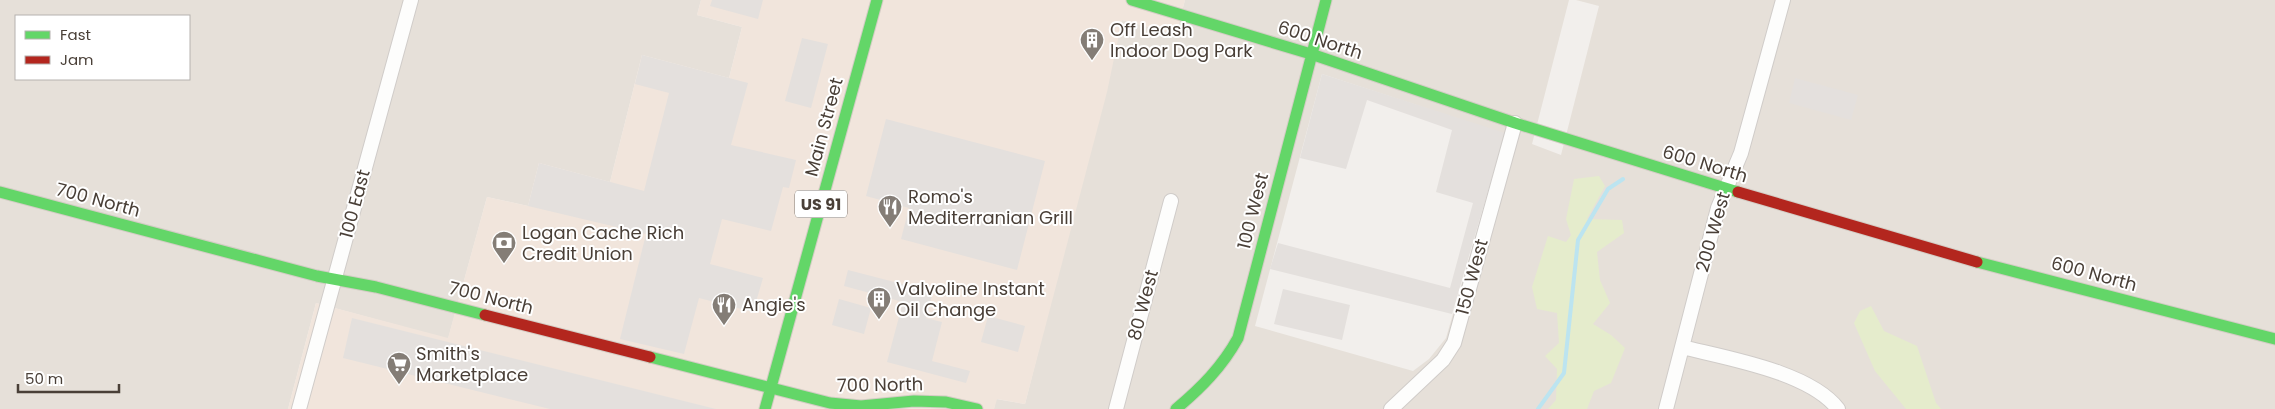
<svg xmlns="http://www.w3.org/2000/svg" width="2275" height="409" font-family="Poppins,sans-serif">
  <rect width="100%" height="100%" fill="#f2efec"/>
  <!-- residential -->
  <path fill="#e6e0d9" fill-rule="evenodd" d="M0,0H701L697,15L742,27L729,78L642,55L610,182L539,163L528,206L487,197L448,339L316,303L288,409H0ZM16,16H189V79H16Z
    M1185,0H1569L1532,144L1561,155L1599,6L1576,0H2275V409H994L996,399L1025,404L1122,20L1176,34ZM1322,74L1505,134L1446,338L1429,359L1413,371L1255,326Z"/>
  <!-- commercial -->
  <path fill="#f1e5dc" d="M701,0H1185L1176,34L1122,20L1107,92L1025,404L997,399L994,409H288L316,303L448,338L487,197L528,206L539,163L610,182L642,55L729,78L742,27L697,15Z"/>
  <!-- green -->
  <path fill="#e5eccc" d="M1599,176L1605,186L1587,219L1622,220L1624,233L1597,252L1600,280L1610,303L1593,324L1611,335L1625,348L1611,383L1594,391L1587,409H1548L1556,400L1557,369L1545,356L1559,343L1557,313L1537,309L1532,287L1548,236L1566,242L1571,235L1566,219L1574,179Z
    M1871,306L1884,331L1917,346L1936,403L1941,409H1906L1875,371L1854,323L1860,311Z"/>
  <!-- parking -->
  <path fill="#e4e0dd" d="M712,0H763L758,19L710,6Z
    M802,38L828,44L811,108L785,101Z
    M642,55L748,83L731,145L796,160L789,188L783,187L771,231L722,219L710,264L763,278L753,312L699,298L684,354L620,339L646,234L528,206L539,163L644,191L669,93L635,84Z
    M1322,74L1505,133L1452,314L1270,269L1278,243L1450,288L1473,203L1436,192L1452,130L1367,100L1346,169L1300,158Z
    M1795,78L1858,95L1851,120L1789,103Z
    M886,119L1045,161L1017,270L901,239L909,208L866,196Z
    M848,270L933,292L926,318L942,322L932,361L970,371L966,383L887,362L903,302L844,286Z
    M1283,289L1350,305L1342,340L1274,324Z
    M839,299L871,308L864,334L832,325Z
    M988,316L1025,326L1018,352L981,342Z
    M352,318L716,409H550L343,358Z"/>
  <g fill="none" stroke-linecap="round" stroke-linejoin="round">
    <!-- stream -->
    <path stroke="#bce4f0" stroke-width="4" d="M1538,409L1564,373L1578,240L1608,189L1623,179"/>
    <defs>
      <path id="street" d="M1682,347C1726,358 1810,372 1838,409
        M299,409L411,0
        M1116,409L1171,201
        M1391,409L1443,360L1454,343L1515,123
        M1666,409L1718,208L1741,153L1783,0"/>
      <path id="fast" d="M1132,0L1311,54L1515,123L1738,192
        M0,192L317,276L376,287L485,315
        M1977,262L2275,339
        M650,357L830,403L861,406L914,401L946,402L977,409
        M765,409L877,0
        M1176,409C1201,388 1222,367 1238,338L1326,0"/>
      <path id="jam" d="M1738,192L1977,262
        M485,315L650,357"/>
    </defs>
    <!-- street casing -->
    <use href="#street" stroke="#d0ccc9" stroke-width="16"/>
    <!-- fast casing -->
    <use href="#fast" stroke="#d3ccc4" stroke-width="13"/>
    <!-- jam casing -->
    <use href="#jam" stroke="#d3ccc4" stroke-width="13"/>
    <!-- street -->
    <use href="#street" stroke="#fdfdfc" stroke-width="14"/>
    <!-- fast -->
    <use href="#fast" stroke="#63d668" stroke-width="11"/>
    <!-- jam -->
    <use href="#jam" stroke="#b3261e" stroke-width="11"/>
  </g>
  <!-- icons -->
  <defs>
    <symbol id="building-pin" viewBox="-11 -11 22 30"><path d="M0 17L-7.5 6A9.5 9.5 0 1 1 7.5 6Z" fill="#847d76" stroke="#fff"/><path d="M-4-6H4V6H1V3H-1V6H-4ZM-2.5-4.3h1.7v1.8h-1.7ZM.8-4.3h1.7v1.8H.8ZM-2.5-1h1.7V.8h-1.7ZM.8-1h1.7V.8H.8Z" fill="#fff"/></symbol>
    <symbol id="restaurant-pin" viewBox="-11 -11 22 30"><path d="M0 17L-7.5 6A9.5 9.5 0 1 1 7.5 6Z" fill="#847d76" stroke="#fff"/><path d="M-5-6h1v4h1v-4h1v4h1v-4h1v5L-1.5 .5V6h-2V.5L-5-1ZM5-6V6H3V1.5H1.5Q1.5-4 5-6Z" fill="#fff"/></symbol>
    <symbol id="bank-pin" viewBox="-11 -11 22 30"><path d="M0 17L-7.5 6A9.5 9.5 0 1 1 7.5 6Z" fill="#847d76" stroke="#fff"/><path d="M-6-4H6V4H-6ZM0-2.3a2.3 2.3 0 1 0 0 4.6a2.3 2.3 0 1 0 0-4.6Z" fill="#fff"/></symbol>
    <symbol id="supermarket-pin" viewBox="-11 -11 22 30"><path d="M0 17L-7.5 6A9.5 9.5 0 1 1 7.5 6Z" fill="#847d76" stroke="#fff"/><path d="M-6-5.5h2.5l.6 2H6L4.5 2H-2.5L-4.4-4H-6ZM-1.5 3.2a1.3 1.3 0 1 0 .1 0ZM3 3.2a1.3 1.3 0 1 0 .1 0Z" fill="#fff"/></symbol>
  </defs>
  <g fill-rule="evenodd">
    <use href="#building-pin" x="1078" y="26" width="28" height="38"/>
    <use href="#restaurant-pin" x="876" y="193" width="28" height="38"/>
    <use href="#bank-pin" x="490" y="229" width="28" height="38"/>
    <use href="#building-pin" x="865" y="285" width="28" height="38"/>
    <use href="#restaurant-pin" x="710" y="291" width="28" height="38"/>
    <use href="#supermarket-pin" x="385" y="350" width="28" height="38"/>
  </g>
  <g text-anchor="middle" stroke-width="4" stroke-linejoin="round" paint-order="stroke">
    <!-- shield labels -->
    <rect fill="#fff" stroke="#807973" stroke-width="1" x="795" y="190.5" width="52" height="27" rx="4"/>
    <g font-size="16" font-weight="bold" fill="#493f37">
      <text x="821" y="210">US 91</text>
    </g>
    <!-- poi labels -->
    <g font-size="18" fill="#493f37" stroke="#fff" text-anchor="start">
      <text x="1110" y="36">Off Leash<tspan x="1110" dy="21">Indoor Dog Park</tspan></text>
      <text x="908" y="203">Romo's<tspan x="908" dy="21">Mediterranian Grill</tspan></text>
      <text x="522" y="239">Logan Cache Rich<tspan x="522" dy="21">Credit Union</tspan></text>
      <text x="896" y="295">Valvoline Instant<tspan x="896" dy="21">Oil Change</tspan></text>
      <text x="742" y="311">Angie's</text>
      <text x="416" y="360">Smith's<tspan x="416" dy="21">Marketplace</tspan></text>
    </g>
    <!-- street labels -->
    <g font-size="18" fill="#493f37" stroke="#fff">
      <text transform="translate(1320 40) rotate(18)" y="6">600 North</text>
      <text transform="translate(824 127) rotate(-75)" y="6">Main Street</text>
      <text transform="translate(1705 164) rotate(17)" y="6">600 North</text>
      <text transform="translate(98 200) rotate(15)" y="6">700 North</text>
      <text transform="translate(355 204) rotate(-75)" y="6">100 East</text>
      <text transform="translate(1253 211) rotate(-76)" y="6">100 West</text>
      <text transform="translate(1713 232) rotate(-74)" y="6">200 West</text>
      <text transform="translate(2094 274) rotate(15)" y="6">600 North</text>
      <text transform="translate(1472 277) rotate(-75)" y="6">150 West</text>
      <text transform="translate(491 298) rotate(14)" y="6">700 North</text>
      <text transform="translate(1143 305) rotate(-75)" y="6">80 West</text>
      <text transform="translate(880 385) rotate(-1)" y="6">700 North</text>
    </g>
  </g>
  <!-- legend -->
  <rect x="15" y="15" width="175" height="65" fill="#ffffff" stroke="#b6b2af"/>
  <rect x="25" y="31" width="25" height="8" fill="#63d668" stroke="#b6b2af"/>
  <text x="60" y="40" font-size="15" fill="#493f37">Fast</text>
  <rect x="25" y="56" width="25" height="8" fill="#b3261e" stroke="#b6b2af"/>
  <text x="60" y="65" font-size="15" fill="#493f37">Jam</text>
  <!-- scale -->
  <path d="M18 384v8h101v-8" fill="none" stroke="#493f37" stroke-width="2.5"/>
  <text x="25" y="384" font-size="15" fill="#493f37" stroke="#ffffff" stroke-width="4" paint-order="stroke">50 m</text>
</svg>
